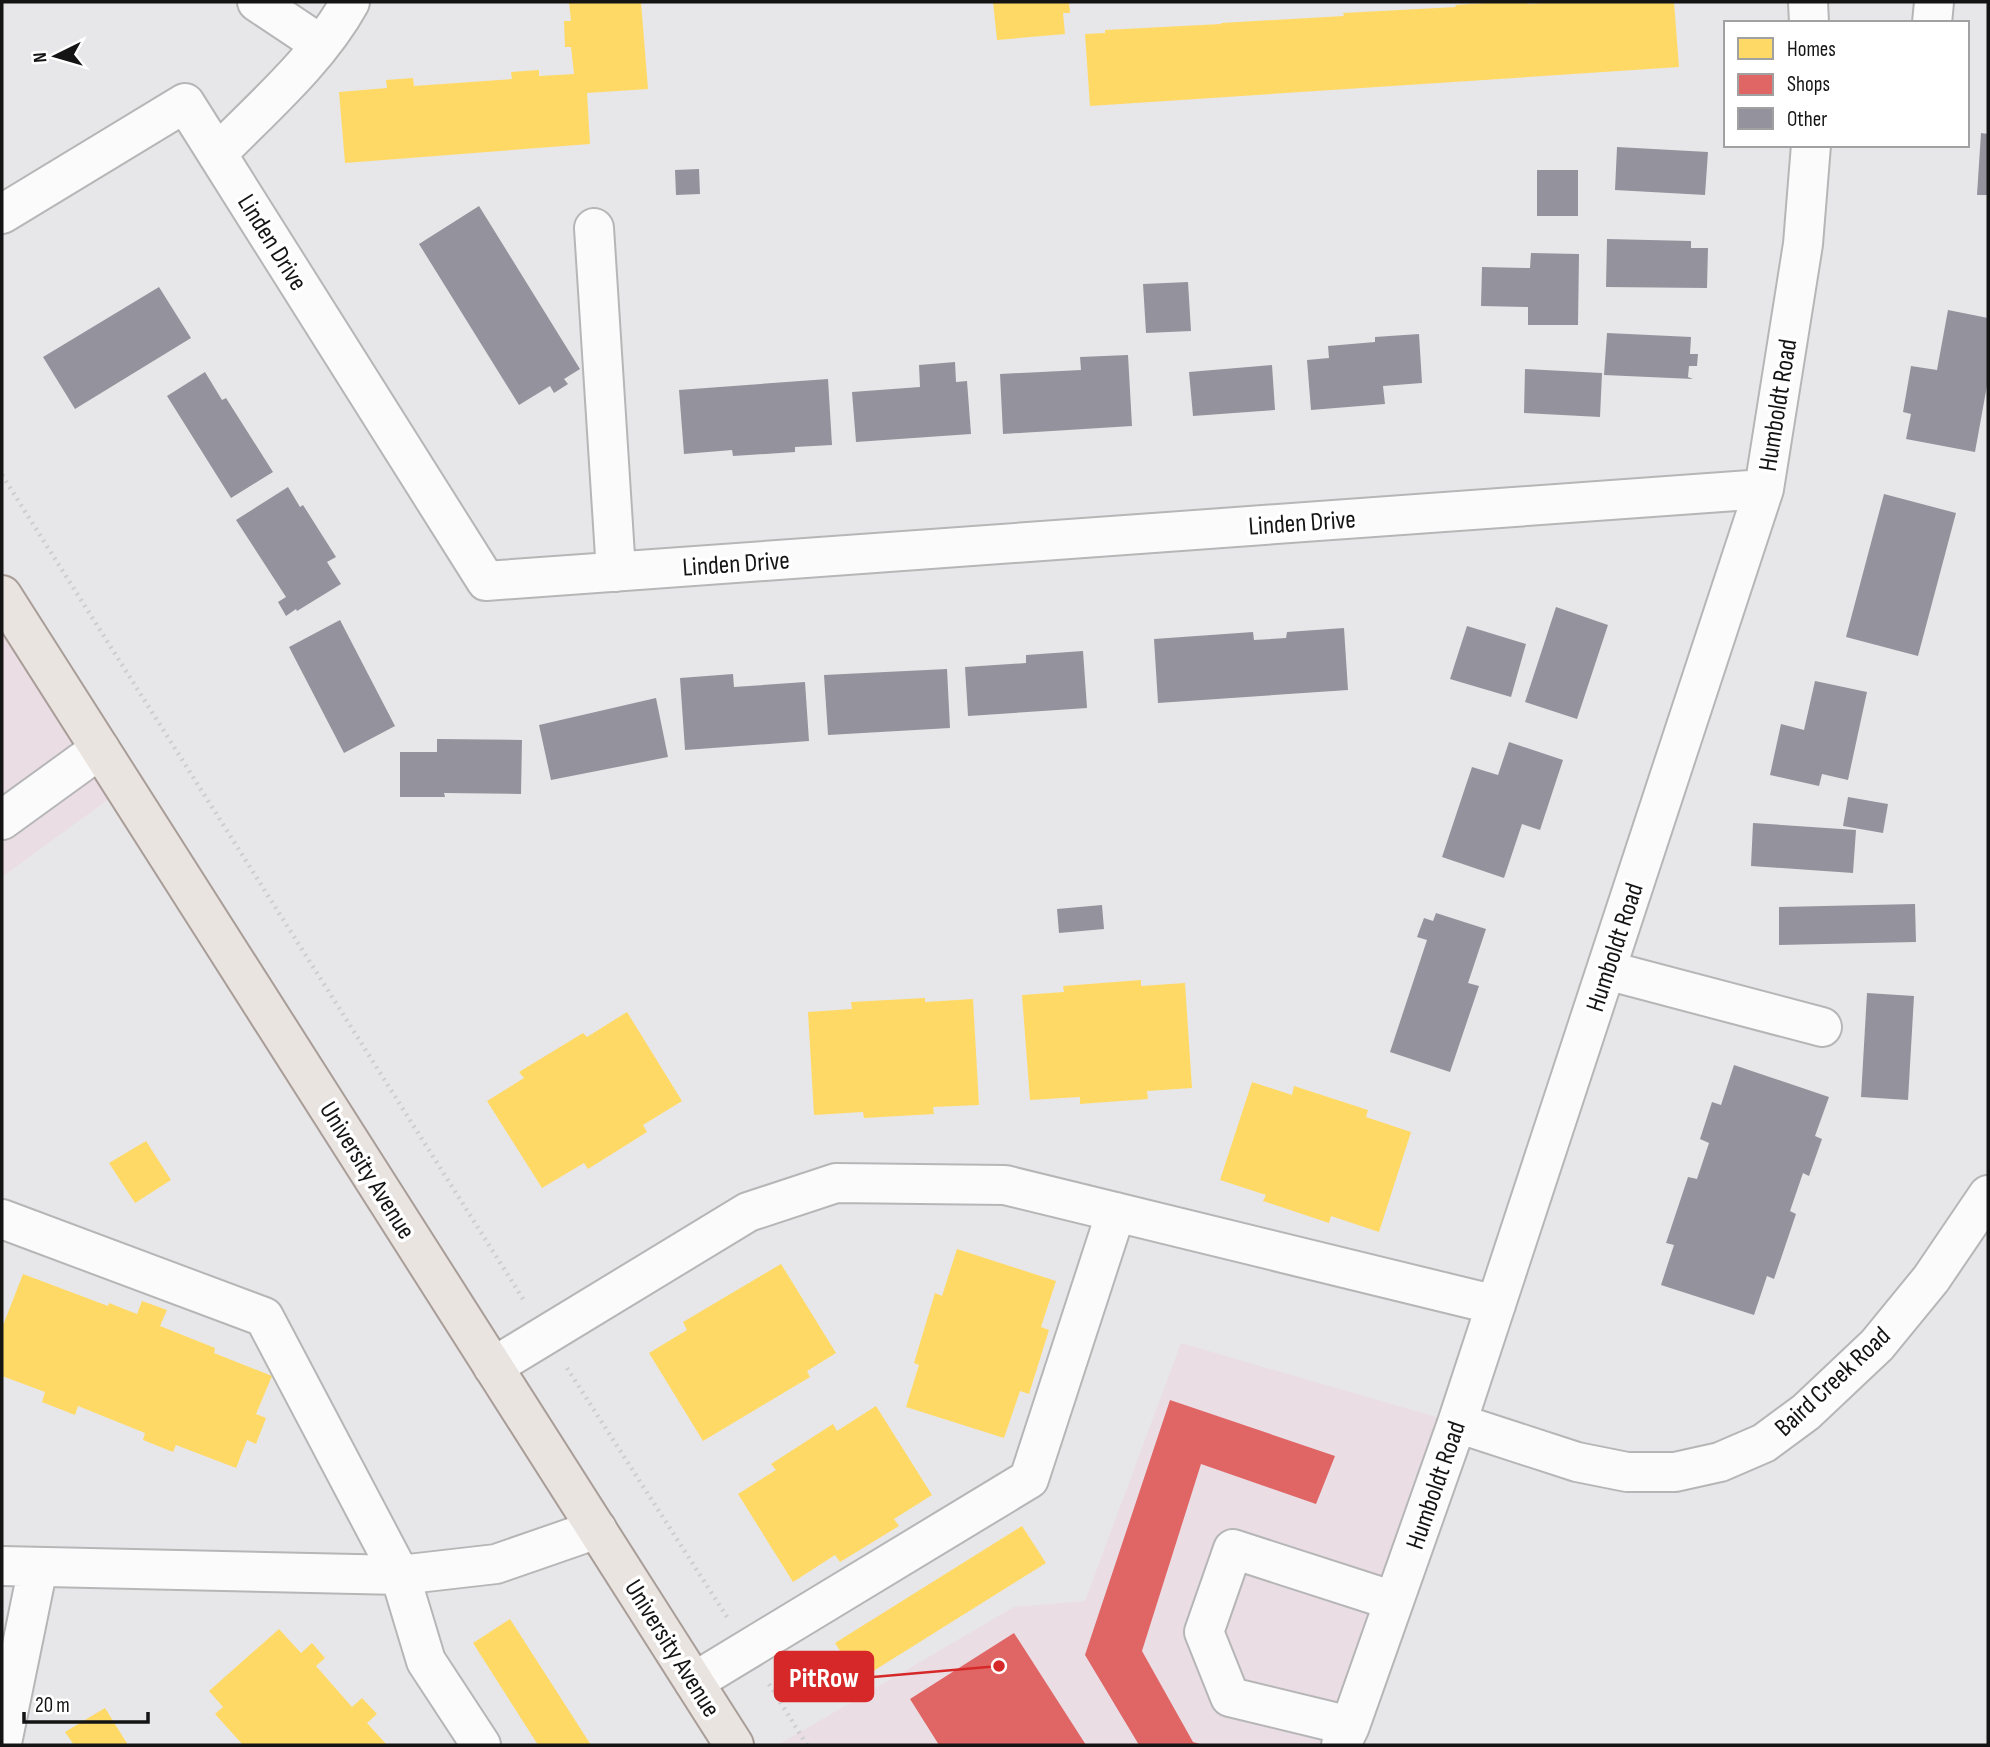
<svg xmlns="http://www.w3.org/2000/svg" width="1990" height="1747" font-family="'Sofia Sans Condensed',sans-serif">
  <rect width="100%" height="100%" fill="#e7e7e9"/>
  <!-- commercial -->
  <path fill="#eadde4" d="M2,595L124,788L2,877Z
    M1181,1343L1457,1423L1341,1745H778L1014,1607L1085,1601Z"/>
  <!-- homes -->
  <path fill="#ffd966" d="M569,2H641L648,89L587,93L590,144L345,163L339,92L387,88L386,80L413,78L414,86L512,79L511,72L539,70V76L574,74L571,47H565L564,21H571Z
    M993,2H1069L1070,13H1063L1065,34L997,40Z
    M1503,2H1527V4L1562,2H1674L1679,67L1090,106L1085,34L1105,33V30L1221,24V23L1344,16L1343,13L1456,7L1455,5Z
    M1141,980V986L1185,983L1192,1088L1147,1091L1148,1099L1080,1104V1097L1030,1100L1022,995L1064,992L1063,986Z
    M925,998V1002L973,999L979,1105L933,1107L934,1114L864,1118L863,1112L814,1115L808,1012L852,1009L851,1002Z
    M627,1012L682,1101L643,1125L647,1132L588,1169L584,1163L542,1188L487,1101L524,1078L519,1072L583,1033L587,1037Z
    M1252,1082L1292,1095L1294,1086L1368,1110L1366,1117L1411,1132L1379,1232L1331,1216L1329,1223L1263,1201L1266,1195L1220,1180Z
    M146,1141L171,1180L135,1203L109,1163Z
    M957,1249L1056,1281L1041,1327L1049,1330L1029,1394L1020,1391L1004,1438L906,1407L919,1365L914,1363L935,1293L942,1296Z
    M781,1264L836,1353L807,1371L810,1377L703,1441L649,1353L687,1330L683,1322Z
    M23,1274L108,1306L109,1303L137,1314L142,1301L167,1310L160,1326L215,1348L214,1353L272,1376L256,1414L266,1418L256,1444L247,1440L236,1468L176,1445L173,1452L143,1440L145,1433L78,1406L75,1415L42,1402L45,1392L2,1376V1328Z
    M876,1406L932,1495L894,1519L899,1526L840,1562L835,1555L793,1582L738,1494L776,1470L771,1464L833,1424L837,1431Z
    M1022,1526L1046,1563L859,1680L835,1643Z
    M510,1619L591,1745H538L473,1643Z
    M279,1629L301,1653L312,1643L325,1658L316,1666L352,1707L362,1698L377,1714L367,1723L387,1745H243L215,1714L223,1707L209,1691Z
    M105,1708L128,1745H74L65,1732Z"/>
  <!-- shops -->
  <path fill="#e06666" d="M1170,1400L1335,1456L1316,1504L1201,1464L1142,1651L1193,1742L1203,1745H1139L1085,1655Z
    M1014,1633L1086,1745H939L910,1699Z"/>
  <!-- building -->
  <path fill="#94939d" d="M1981,133L1988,134V195H1977Z
    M1617,147L1708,152L1705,195L1615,190Z
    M699,169L700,194L676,195L675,170Z
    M1537,170H1578V216H1537Z
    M479,206L580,369L564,379L568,384L554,393L550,386L519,405L419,244Z
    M1607,239L1691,241V248H1708L1707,288L1606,287Z
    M1531,253L1579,254L1578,325H1528V307L1481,306L1482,267L1530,268Z
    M1188,282L1191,331L1146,333L1143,284Z
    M159,287L191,338L75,409L43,357Z
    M1948,310L1988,318V380L1975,452L1906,439L1911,414L1903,412L1911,366L1937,370Z
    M1607,333L1691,337L1690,354H1698L1697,366H1689L1688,377L1693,379L1604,375Z
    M1419,334L1422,383L1383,386L1385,404L1311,410L1307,360L1329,358L1328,346L1375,342V337Z
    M1128,355L1132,426L1003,434L1000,374L1081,370L1080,357Z
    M955,362L956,382L967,381L971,434L856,442L852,392L920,387L919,365Z
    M1272,365L1275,410L1193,416L1189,372Z
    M1525,369L1602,373L1600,417L1524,413Z
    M205,372L222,400L226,398L273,472L231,498L167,396Z
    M828,379L832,445L795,447V452L733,456L732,450L684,454L679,390Z
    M288,487L300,507L303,505L336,557L327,562L341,584L297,611L296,609L286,616L278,602L286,597L236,520Z
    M1884,494L1956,513L1918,656L1846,637Z
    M1556,607L1608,625L1577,719L1525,702Z
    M340,620L395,726L344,753L289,647Z
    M1467,626L1526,644L1511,697L1450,679Z
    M1344,628L1348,690L1158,703L1154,639L1253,632L1254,640L1286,638L1287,632Z
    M1083,651L1087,708L968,716L965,667L1026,663V655Z
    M947,669L950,728L828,735L824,675Z
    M733,674L734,687L805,682L809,741L685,750L680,678Z
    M1815,681L1867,692L1848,780L1822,774L1819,786L1770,775L1781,724L1804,730Z
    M656,698L668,757L551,780L539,725Z
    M437,739L522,740L521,794L444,793L445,797H400V752H437Z
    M1509,742L1563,760L1540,830L1522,824L1504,878L1442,857L1472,767L1498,775Z
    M1848,797L1888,804L1883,833L1843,826Z
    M1753,823L1856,830L1853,873L1751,866Z
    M1915,904L1916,942L1779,945V907Z
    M1102,905L1104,929L1059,933L1057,909Z
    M1436,913L1486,929L1468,983L1479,986L1450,1072L1390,1052L1427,940L1417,937L1424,918L1433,921Z
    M1867,993L1914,996L1908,1100L1861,1097Z
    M1734,1065L1829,1097L1815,1136L1822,1139L1809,1176L1803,1173L1790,1211L1796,1214L1774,1279L1767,1276L1754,1315L1661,1285L1674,1245L1666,1243L1688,1177L1697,1179L1709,1143L1700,1139L1712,1102L1721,1105Z"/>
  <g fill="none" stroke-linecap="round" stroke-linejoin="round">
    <defs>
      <path id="minor" d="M257,2L320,44
        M1808,2L1809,23
        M1932,23L1934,2
        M217,154C263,107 318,60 350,2
        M2,214L185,103L486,581L1764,489
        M594,228L616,572
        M2,820L100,749
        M1606,970L1822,1027
        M2,1219L264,1317L400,1575L426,1661L481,1745
        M493,1367L748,1212L836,1183L1005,1185L1496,1305
        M1457,1423L1577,1462L1627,1472H1675L1720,1462L1764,1443L1806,1412L1877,1345L1931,1279L1988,1195
        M2,1566L400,1575L496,1564L597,1529
        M694,1682L1029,1479L1116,1212
        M1350,1726L1230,1697L1204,1632L1233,1549L1394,1601
        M2,1743L38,1567
        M1341,1745L1350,1726L1457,1423L1764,489L1803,244L1811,145"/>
      <path id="major" d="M2,595L734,1745"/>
    </defs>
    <!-- minor casing -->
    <use href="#minor" stroke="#b6b6b7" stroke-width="42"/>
    <!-- major casing -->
    <use href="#major" stroke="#a99d98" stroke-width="42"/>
    <!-- path -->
    <path stroke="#cececf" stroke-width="4.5" stroke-dasharray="2 5" stroke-linecap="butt" d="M2,475L525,1302
      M567,1368L727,1617
      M769,1684L807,1745"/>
    <!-- minor -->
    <use href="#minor" stroke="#fbfbfc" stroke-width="38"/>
    <!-- major -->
    <use href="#major" stroke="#eae4e0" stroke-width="38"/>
  </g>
  <g text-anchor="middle" stroke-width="7" stroke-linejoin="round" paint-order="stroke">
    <!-- street labels -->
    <g font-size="26" fill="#141415" stroke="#fff">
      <text transform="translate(273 242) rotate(58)" y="9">Linden Drive</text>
      <text transform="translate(1777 405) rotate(-81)" y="9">Humboldt Road</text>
      <text transform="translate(1302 522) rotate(-4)" y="9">Linden Drive</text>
      <text transform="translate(736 563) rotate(-4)" y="9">Linden Drive</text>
      <text transform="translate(1614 947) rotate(-72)" y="9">Humboldt Road</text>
      <text transform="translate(368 1170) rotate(58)" y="9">University Avenue</text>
      <text transform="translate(1832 1381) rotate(-43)" y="9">Baird Creek Road</text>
      <text transform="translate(1435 1485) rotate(-71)" y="9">Humboldt Road</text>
      <text transform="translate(673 1648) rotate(58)" y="9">University Avenue</text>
    </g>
  </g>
  <!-- callouts -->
  <path fill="none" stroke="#d62828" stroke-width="2.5" d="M999 1666L873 1677"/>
  <circle fill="#d62828" stroke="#fff" stroke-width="2.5" cx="999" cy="1666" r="7"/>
  <rect fill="#d62828" stroke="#d62828" stroke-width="2.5" x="775" y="1652" width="98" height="49" rx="7"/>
  <g font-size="28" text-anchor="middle" font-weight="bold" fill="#fff">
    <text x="824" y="1687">PitRow</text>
  </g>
  <!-- border -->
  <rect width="1990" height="1747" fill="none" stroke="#141415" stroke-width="7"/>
  <!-- legend -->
  <rect x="1724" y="21" width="245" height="126" fill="#ffffff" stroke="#a1a1a1" stroke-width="2"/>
  <rect x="1738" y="38" width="35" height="21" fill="#ffd966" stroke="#a1a1a1" stroke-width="2"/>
  <text x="1787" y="56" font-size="21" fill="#141415">Homes</text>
  <rect x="1738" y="74" width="35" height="21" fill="#e06666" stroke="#a1a1a1" stroke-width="2"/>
  <text x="1787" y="91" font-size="21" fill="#141415">Shops</text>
  <rect x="1738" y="108" width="35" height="21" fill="#94939d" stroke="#a1a1a1" stroke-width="2"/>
  <text x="1787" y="126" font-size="21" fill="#141415">Other</text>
  <!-- north arrow -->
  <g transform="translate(56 56) rotate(265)" stroke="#ffffff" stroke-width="5" paint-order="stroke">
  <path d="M0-5L12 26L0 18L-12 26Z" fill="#141415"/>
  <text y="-10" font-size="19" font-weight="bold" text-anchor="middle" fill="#141415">N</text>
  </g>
  <!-- scale -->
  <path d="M24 1712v10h124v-10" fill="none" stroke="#141415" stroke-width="3.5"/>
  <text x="35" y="1712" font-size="21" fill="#141415" stroke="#ffffff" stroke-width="5" paint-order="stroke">20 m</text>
</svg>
